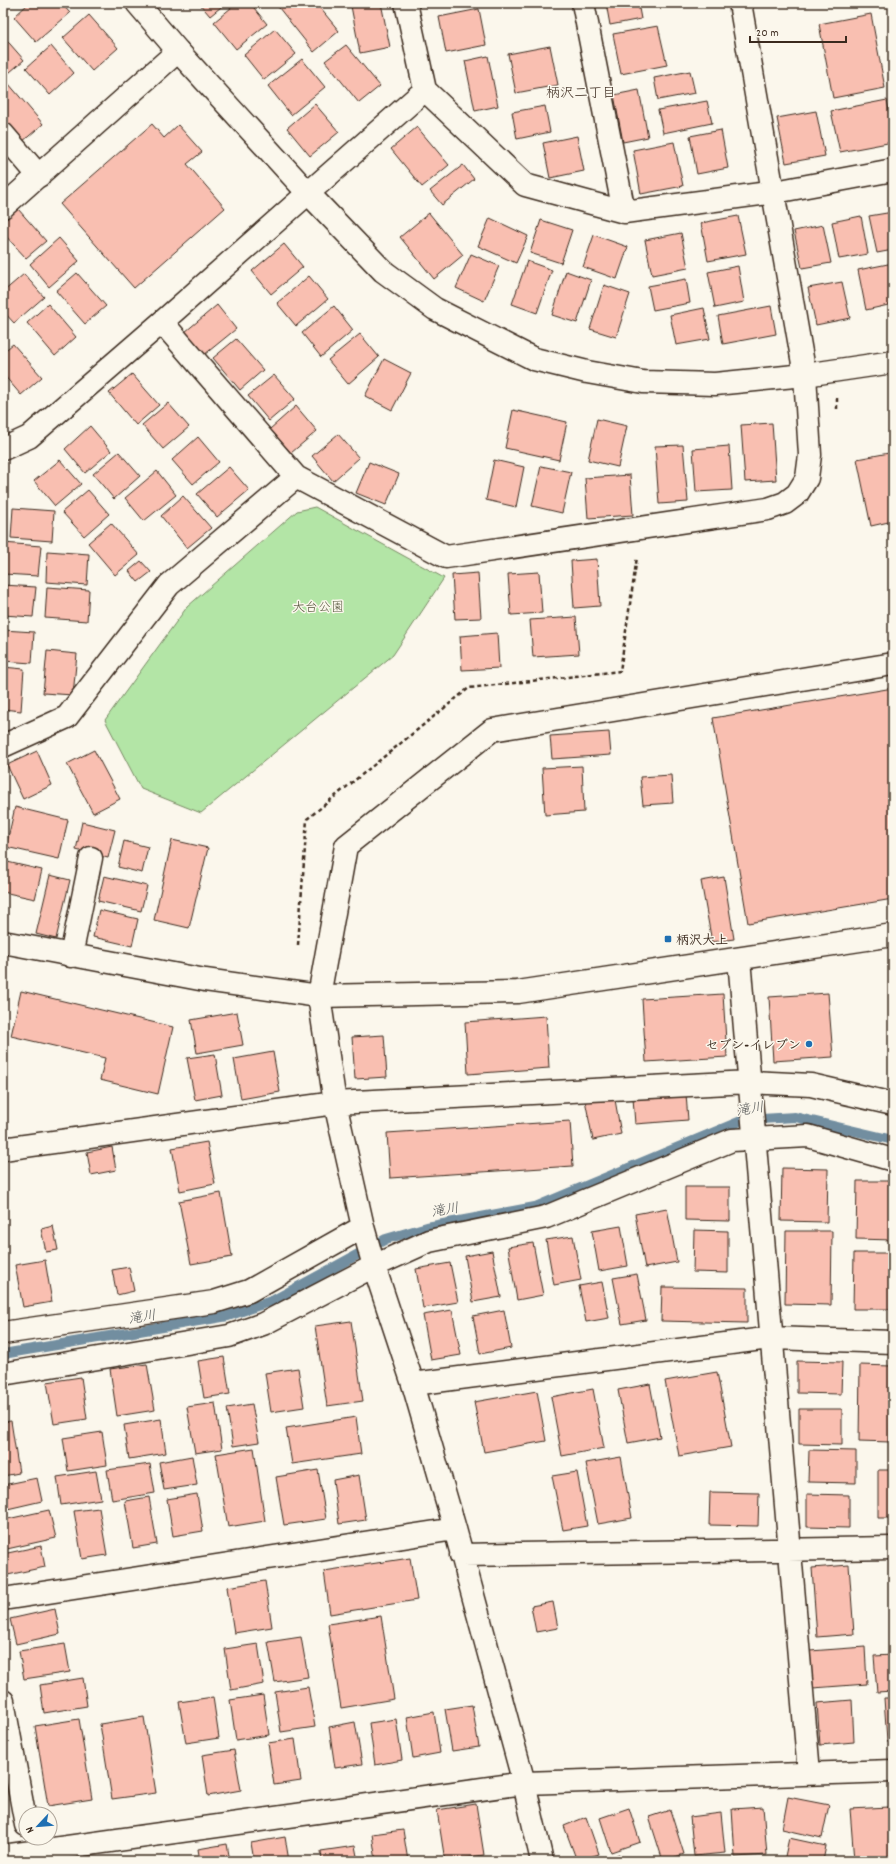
<svg xmlns="http://www.w3.org/2000/svg" width="896" height="1864" font-family="Dekko,'Klee One',sans-serif">
  <rect width="100%" height="100%" fill="#fbf7ec"/>
  <filter id="ink" filterUnits="userSpaceOnUse"><feTurbulence type="fractalNoise" baseFrequency=".025" numOctaves="2"/><feDisplacementMap in="SourceGraphic" scale="8" xChannelSelector="R" yChannelSelector="G"/><feConvolveMatrix kernelMatrix="1 2 1 2 8 2 1 2 1" color-interpolation-filters="sRGB"/></filter>
  <g filter="url(#ink)">
    <!-- green -->
    <path fill="#b3e5a6" stroke="#778862" d="M315,507L444,578L393,655L201,813L141,789L105,720L187,607L297,511Z"/>
    <g fill="none" stroke-linecap="round" stroke-linejoin="round">
      <!-- stream -->
      <path stroke="#728ea0" stroke-width="10" d="M3,1354L228,1316L274,1300L386,1239L427,1227L535,1207L743,1120L795,1117L893,1140"/>
    </g>
    <!-- building -->
    <path fill="#f9bfb1" stroke="#3b2a1e" d="M29,3H61L70,13L36,42L14,17Z
      M199,3H226L210,16Z
      M237,3H250L267,24L236,49L214,22Z
      M275,3H316L339,31L314,52Z
      M365,3H381L390,47L360,53L351,6Z
      M606,3H638L641,19L610,25Z
      M479,9L486,45L446,53L439,17Z
      M871,14L885,88L833,98L819,24Z
      M89,15L118,48L92,71L63,38Z
      M658,26L667,65L621,74L613,34Z
      M275,29L296,54L264,80L244,55Z
      M3,36L24,60L3,78Z
      M346,45L380,86L359,103L325,61Z
      M51,46L74,73L50,95L26,68Z
      M550,46L558,85L516,93L508,54Z
      M488,56L498,106L475,111L465,61Z
      M302,59L325,87L291,115L268,86Z
      M690,71L695,93L658,100L654,78Z
      M8,83L43,124L22,142L3,120V88Z
      M639,90L648,137L623,142L614,95Z
      M887,100L893,131V142L840,152L831,111Z
      M707,101L712,123L663,133L658,110Z
      M315,104L339,132L310,156L287,128Z
      M545,106L550,132L517,139L512,112Z
      M816,111L825,156L786,163L777,118Z
      M152,124L164,138L178,125L202,152L187,164L225,208L134,288L60,204Z
      M417,127L449,165L422,187L391,149Z
      M721,130L728,168L697,174L690,136Z
      M577,136L584,171L550,178L543,143Z
      M674,142L683,186L641,194L633,150Z
      M463,165L474,179L442,205L430,191Z
      M18,209L46,241L26,258L3,233V222Z
      M893,212V250L877,253L869,216Z
      M429,213L463,255L434,279L400,237Z
      M738,216L746,254L708,261L701,223Z
      M861,216L868,254L839,259L832,222Z
      M490,218L528,236L516,263L478,246Z
      M541,220L572,230L561,263L530,253Z
      M823,225L831,263L802,268L794,231Z
      M681,233L688,268L652,275L645,240Z
      M594,235L628,247L617,279L583,267Z
      M59,238L79,261L49,287L30,264Z
      M284,244L303,267L271,294L252,271Z
      M471,254L499,266L484,301L456,288Z
      M527,261L552,270L537,313L512,304Z
      M893,263V304L866,310L858,270Z
      M738,266L744,302L715,308L708,272Z
      M566,271L591,280L577,323L552,315Z
      M77,273L106,306L85,324L56,291Z
      M24,274L44,297L14,323L3,311V292Z
      M309,276L328,299L296,326L277,303Z
      M686,279L690,303L653,310L648,286Z
      M842,282L850,318L816,325L808,288Z
      M604,285L630,294L616,337L590,329Z
      M48,304L76,337L55,356L27,323Z
      M217,305L236,329L204,355L185,332Z
      M334,306L353,330L321,357L302,333Z
      M771,306L776,334L723,344L718,316Z
      M704,308L710,339L676,345L670,315Z
      M360,334L379,357L348,384L328,360Z
      M236,339L263,370L240,390L213,358Z
      M13,344L42,377L21,395L3,374V352Z
      M384,359L411,373L392,410L365,396Z
      M132,374L159,405L136,425L109,393Z
      M274,375L295,399L269,421L248,396Z
      M168,403L189,427L163,449L142,425Z
      M296,406L317,431L291,453L270,429Z
      M513,410L567,422L559,460L505,448Z
      M597,419L627,426L618,467L588,460Z
      M772,423L776,480L745,482L741,425Z
      M90,426L111,451L85,473L65,449Z
      M338,434L359,458L333,481L312,456Z
      M198,437L219,462L193,484L172,460Z
      M683,445L688,502L659,504L655,446Z
      M729,446L732,490L696,492L693,449Z
      M119,452L140,476L114,499L93,474Z
      M889,453L893,471V521L871,526L857,459Z
      M60,460L81,484L55,506L34,481Z
      M494,460L524,467L516,507L486,500Z
      M369,462L399,474L386,505L356,493Z
      M541,466L571,472L562,513L532,506Z
      M229,467L249,490L217,517L197,494Z
      M157,471L176,495L144,521L125,498Z
      M630,475L633,515L588,518L585,478Z
      M88,490L109,514L84,536L62,512Z
      M183,496L211,528L187,548L161,516Z
      M13,508L54,511L52,541L11,538Z
      M111,523L139,555L115,575L88,543Z
      M3,543L41,546L38,576L3,574Z
      M47,551L89,554L87,585L46,582Z
      M597,559L600,606L574,608L571,561Z
      M141,561L151,572L138,582L129,571Z
      M539,572L542,613L511,615L508,574Z
      M478,573L481,618L455,619L452,575Z
      M3,585L36,587L33,617L3,615Z
      M47,587L89,590L87,621L45,618Z
      M576,617L579,654L533,657L530,620Z
      M3,630L34,632L32,663L3,661Z
      M497,633L499,668L462,670L460,636Z
      M47,651L77,654L73,695L43,693Z
      M3,667L24,669L21,711L3,709Z
      M893,688V899L748,923L713,718Z
      M609,732L611,755L552,759L550,736Z
      M94,750L120,799L93,813L67,764Z
      M37,751L52,785L23,799L7,765Z
      M582,766L584,812L545,815L542,768Z
      M671,775L673,803L643,805L640,777Z
      M15,807L68,820L59,859L6,847Z
      M82,822L115,830L108,858L76,850Z
      M172,840L208,848L189,928L154,920Z
      M124,841L148,847L142,873L118,867Z
      M3,861L42,870L35,899L3,892Z
      M50,875L70,880L56,939L36,934Z
      M104,876L147,886L141,911L98,901Z
      M724,877L734,939L712,942L701,881Z
      M99,910L138,919L132,946L93,937Z
      M21,991L173,1027L158,1094L100,1080L105,1058L11,1036Z
      M828,993L833,1057L773,1061L769,997Z
      M723,994L727,1057L646,1062L642,999Z
      M237,1012L243,1045L197,1053L191,1020Z
      M546,1016L549,1068L468,1074L465,1022Z
      M384,1035L387,1077L355,1079L352,1037Z
      M273,1052L280,1092L241,1099L234,1059Z
      M215,1054L222,1095L195,1100L187,1058Z
      M614,1094L621,1134L593,1140L585,1100Z
      M686,1094L688,1120L635,1124L633,1098Z
      M570,1121L573,1166L390,1178L387,1133Z
      M207,1142L215,1184L180,1191L172,1148Z
      M112,1147L116,1170L91,1175L87,1152Z
      M782,1168L828,1169L827,1222L781,1221Z
      M857,1181H893V1240L856,1239Z
      M685,1187H730V1221L685,1220Z
      M221,1193L232,1257L191,1264L179,1201Z
      M667,1208L677,1262L645,1268L635,1214Z
      M53,1226L58,1250L46,1252L41,1229Z
      M621,1226L628,1266L599,1271L592,1231Z
      M694,1230L728,1231V1273L693,1272Z
      M786,1231H832L831,1305L785,1304Z
      M573,1236L581,1280L554,1285L546,1240Z
      M533,1243L543,1295L517,1300L508,1247Z
      M492,1251L501,1297L473,1302L465,1256Z
      M854,1253H893V1309H853Z
      M45,1260L52,1302L23,1307L15,1265Z
      M450,1263L458,1302L423,1308L416,1269Z
      M129,1267L134,1291L117,1295L112,1270Z
      M637,1274L646,1320L622,1324L613,1278Z
      M602,1282L609,1318L586,1322L579,1286Z
      M662,1287L747,1288V1323L661,1321Z
      M452,1310L461,1355L431,1360L423,1315Z
      M504,1310L511,1348L480,1354L473,1316Z
      M351,1321L363,1401L327,1406L315,1326Z
      M224,1357L230,1394L204,1398L198,1361Z
      M797,1361L842,1362L841,1394L797,1393Z
      M147,1364L155,1410L117,1416L110,1369Z
      M860,1365L891,1366L890,1442L859,1441Z
      M298,1368L304,1407L271,1412L265,1373Z
      M717,1372L731,1447L679,1456L665,1381Z
      M81,1377L87,1419L54,1424L47,1382Z
      M650,1384L660,1437L628,1443L618,1390Z
      M593,1389L604,1448L562,1456L551,1397Z
      M537,1391L546,1441L484,1452L474,1402Z
      M215,1403L222,1449L195,1453L187,1407Z
      M252,1404L259,1442L233,1446L227,1408Z
      M799,1409H842V1445L799,1444Z
      M356,1417L361,1454L292,1464L286,1428Z
      M161,1419L166,1453L129,1459L124,1425Z
      M11,1421L19,1473L3,1476V1422Z
      M102,1432L107,1465L68,1471L63,1438Z
      M254,1448L265,1521L228,1527L216,1454Z
      M809,1450L856,1451V1483L808,1482Z
      M192,1456L197,1485L164,1490L159,1462Z
      M621,1457L632,1518L598,1524L586,1463Z
      M150,1464L155,1493L112,1500L107,1470Z
      M318,1470L326,1519L284,1525L276,1477Z
      M878,1470H893V1518H878Z
      M96,1471L101,1499L61,1505L57,1477Z
      M577,1472L587,1526L563,1530L552,1476Z
      M359,1475L366,1520L339,1524L333,1480Z
      M37,1478L42,1501L3,1510V1485Z
      M710,1492L759,1493L758,1526L709,1525Z
      M197,1494L203,1531L173,1536L167,1499Z
      M807,1494L849,1495V1528L807,1527Z
      M149,1497L157,1544L133,1548L125,1501Z
      M99,1508L107,1555L82,1559L74,1511Z
      M49,1510L56,1538L7,1549L3,1533V1520Z
      M41,1546L45,1567L3,1576V1554Z
      M410,1558L417,1600L330,1614L324,1571Z
      M849,1565L854,1634L817,1637L812,1568Z
      M265,1581L272,1627L234,1633L227,1587Z
      M553,1602L558,1628L536,1632L531,1606Z
      M55,1609L60,1634L16,1644L10,1619Z
      M381,1616L394,1699L341,1708L328,1624Z
      M301,1637L308,1677L275,1682L268,1642Z
      M65,1644L70,1672L24,1679L19,1651Z
      M258,1644L264,1684L231,1690L225,1649Z
      M865,1647L867,1684L813,1688L810,1651Z
      M893,1655V1691L877,1692L874,1656Z
      M83,1678L87,1706L44,1713L40,1685Z
      M308,1687L315,1727L281,1732L275,1692Z
      M263,1695L269,1735L236,1740L230,1700Z
      M213,1697L219,1738L186,1743L179,1702Z
      M884,1698H893V1741H887Z
      M852,1700L854,1742L820,1745L817,1703Z
      M472,1705L479,1747L452,1751L445,1709Z
      M434,1712L440,1753L413,1758L407,1717Z
      M144,1717L156,1793L112,1799L100,1724Z
      M79,1719L92,1799L48,1806L35,1726Z
      M396,1719L402,1760L375,1765L369,1723Z
      M355,1722L362,1764L335,1768L329,1727Z
      M295,1739L301,1781L274,1785L268,1743Z
      M234,1750L241,1790L208,1796L202,1755Z
      M788,1797L829,1805L822,1838L782,1829Z
      M476,1804L484,1855L445,1861L437,1810Z
      M763,1807L767,1855L735,1857L732,1809Z
      M889,1807L892,1861H854L850,1809Z
      M629,1808L640,1842L611,1852L600,1818Z
      M670,1810L684,1854L663,1861L649,1817Z
      M721,1813L725,1853L694,1856L690,1817Z
      M586,1817L599,1854L577,1861L564,1826Z
      M403,1830L408,1861H376L372,1834Z
      M285,1837L289,1861H254L251,1843Z
      M789,1838L826,1846L823,1861H784Z
      M227,1844L230,1861H200L198,1849Z
      M355,1846L358,1861H322L321,1851Z
      M619,1854L622,1861H603Z"/>
    <g fill="none" stroke-linecap="round" stroke-linejoin="round">
      <defs>
        <path id="minor" d="M406,3L425,90L525,185L624,212L775,192L893,170
          M583,3L624,212
          M3,134L39,176
          M3,207L178,51
          M162,322L296,477L446,557L768,509L785,503L797,494L807,478L810,455L805,375L740,3
          M3,449L29,437L162,322L425,90
          M3,746L67,717L169,585L296,477
          M71,956L91,858
          M739,959L809,1773
          M3,1149L335,1103L749,1082L811,1085L893,1104
          M3,1333L214,1302L249,1291L363,1227
          M3,1374L229,1336L263,1324L374,1266L429,1241L546,1217L732,1140L808,1136L893,1160
          M413,1384L771,1338L893,1342
          M461,1555L893,1548
          M3,1599L455,1529
          M3,1701L26,1825
          M542,1861L524,1783L455,1529L413,1384L374,1266L363,1227L335,1103L319,996L346,846L492,730L893,664"/>
        <path id="tertiary" d="M137,3L178,51L308,193L383,271L435,309L534,359L587,372L643,382L715,384L805,375L893,362
          M3,942L205,980L319,996L518,992L893,935
          M3,1856L524,1783L893,1771"/>
      </defs>
      <!-- minor casing -->
      <use href="#minor" stroke="#3b2a1e" stroke-width="25"/>
      <!-- tertiary casing -->
      <use href="#tertiary" stroke="#3b2a1e" stroke-width="25"/>
      <!-- path -->
      <path stroke="#3b2a1e" stroke-width="2.5" stroke-dasharray="4 3" stroke-linecap="butt" d="M837,409V398
        M298,945L307,819L469,688L620,671L637,557"/>
      <!-- minor -->
      <use href="#minor" stroke="#fbf7ec" stroke-width="22"/>
      <!-- tertiary -->
      <use href="#tertiary" stroke="#fbf7ec" stroke-width="22"/>
    </g>
  </g>
  <!-- markers -->
  <g fill="#1f6fb2" stroke="#fbf7ec" stroke-width="1.5">
    <rect x="664" y="935" width="8" height="8" rx="2"/>
    <circle cx="809" cy="1044" r="4"/>
  </g>
  <g text-anchor="middle" stroke-width="3" stroke-linejoin="round" paint-order="stroke">
    <!-- park labels -->
    <g font-size="13" fill="#595940" stroke="#fbf7ec">
      <text x="318" y="611">大台公園</text>
    </g>
    <!-- poi labels -->
    <g font-size="13" font-weight="bold" fill="#3b2a1e" stroke="#fbf7ec" text-anchor="start">
      <text x="676" y="944">柄沢大上</text>
      <text x="801" y="1049" text-anchor="end">セブン-イレブン</text>
    </g>
    <!-- neighbourhood labels -->
    <g font-size="14" fill="#3b2a1e" stroke="#fbf7ec">
      <text x="581" y="97">柄沢二丁目</text>
    </g>
    <!-- water labels -->
    <g font-size="14" font-style="italic" fill="#525454" stroke="#fbf7ec">
      <text transform="translate(750 1108) rotate(-9)" y="5">滝川</text>
      <text transform="translate(445 1209) rotate(-10)" y="5">滝川</text>
      <text transform="translate(142 1316) rotate(-9)" y="5">滝川</text>
    </g>
  </g>
  <!-- margin -->
  <rect width="896" height="1864" fill="none" stroke="#fbf7ec" stroke-width="16"/>
  <rect x="8" y="8" width="880" height="1848" fill="none" stroke="#3b2a1e" stroke-width="1.5" filter="url(#ink)"/>
  <!-- north arrow -->
  <g transform="translate(38 1826) rotate(244)"><circle r="19" fill="#fbf7ec" stroke="#aea59a"/>
  <path d="M0-3L7 15L0 10L-7 15Z" fill="#1f6fb2"/>
  <text y="-6" font-size="11" font-weight="bold" text-anchor="middle" fill="#3b2a1e">N</text>
  </g>
  <!-- scale -->
  <path d="M750 36v6h96v-6" fill="none" stroke="#3b2a1e" stroke-width="2"/>
  <text x="756" y="36" font-size="12" fill="#3b2a1e" stroke="#fbf7ec" stroke-width="3" paint-order="stroke">20 m</text>
</svg>
